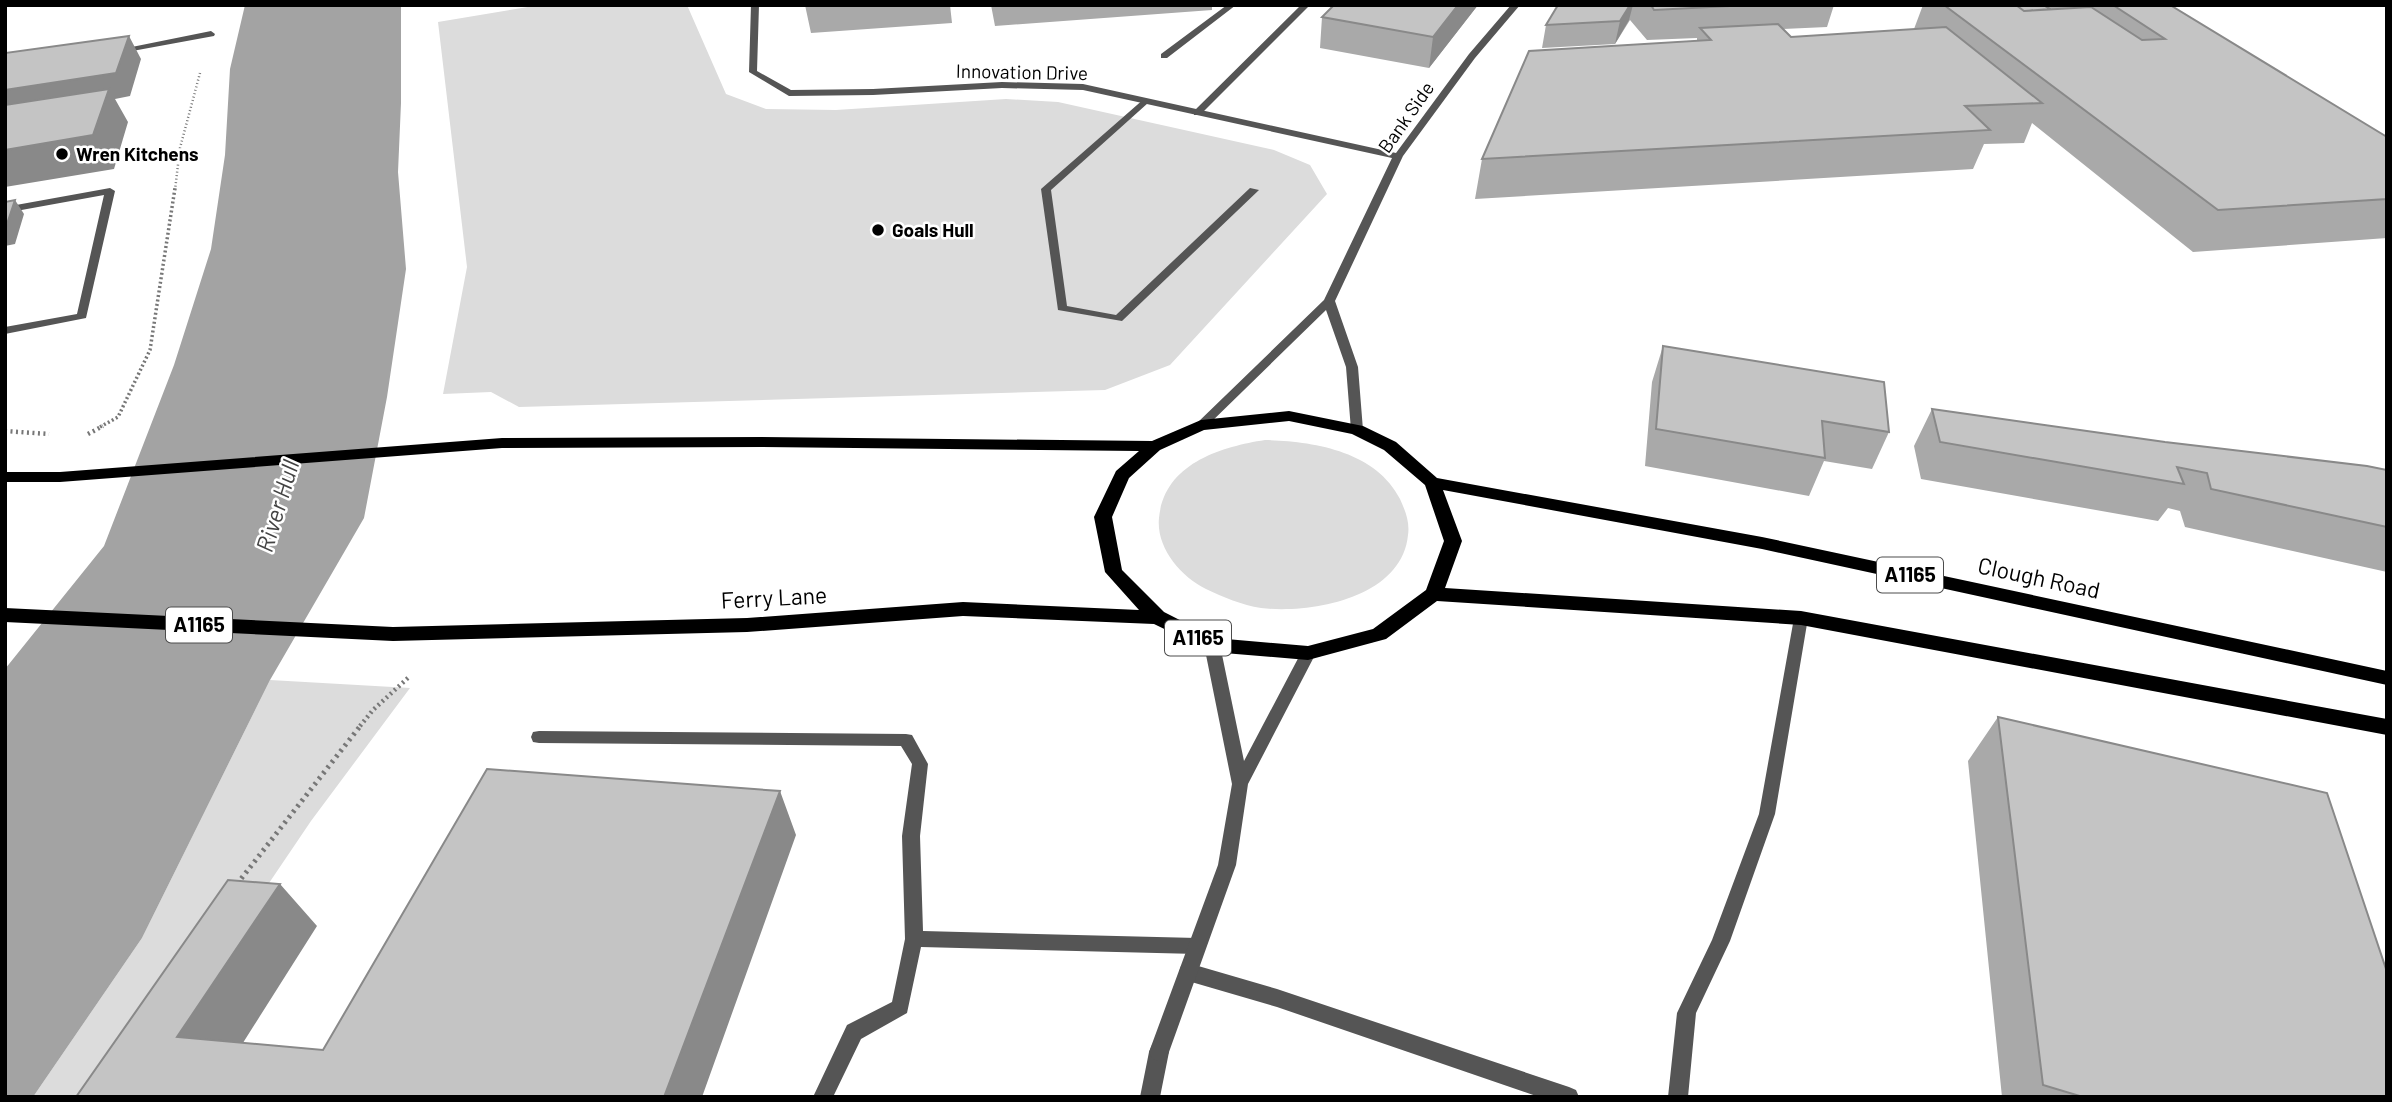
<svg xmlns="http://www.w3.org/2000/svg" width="2392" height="1102" font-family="Barlow,sans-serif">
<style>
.green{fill:#dcdcdc}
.water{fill:#a3a3a3}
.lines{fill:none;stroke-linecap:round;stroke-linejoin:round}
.path-far3{stroke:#777;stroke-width:2.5;stroke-dasharray:1 2.5;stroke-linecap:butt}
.path-far2{stroke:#777;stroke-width:3.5;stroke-dasharray:2 2.5;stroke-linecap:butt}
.path-far1{stroke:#777;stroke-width:4.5;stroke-dasharray:2 3.5;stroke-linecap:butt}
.path{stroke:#777;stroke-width:5;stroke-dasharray:2.5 4.5;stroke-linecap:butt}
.lane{fill:#555;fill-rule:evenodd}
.street{fill:#555;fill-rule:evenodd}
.primary{fill:#000;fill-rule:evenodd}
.wall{fill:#a9a9a9}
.shaded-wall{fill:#898989}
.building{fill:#c4c4c4;stroke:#898989;stroke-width:2}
.poi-dot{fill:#000;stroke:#fff;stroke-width:2.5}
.labels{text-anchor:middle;stroke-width:5;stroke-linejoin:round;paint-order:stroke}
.far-street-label{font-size:19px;fill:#000;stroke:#fff}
.far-poi-label{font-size:19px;font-weight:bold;fill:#000;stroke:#fff;text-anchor:start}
.shield{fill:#fff;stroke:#4c4c4c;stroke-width:2}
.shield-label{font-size:21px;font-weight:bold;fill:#000}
.street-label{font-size:23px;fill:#000;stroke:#fff}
.water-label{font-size:24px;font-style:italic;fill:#444;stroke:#fff}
</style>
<rect width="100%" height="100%" fill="#fff"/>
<path class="green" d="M540,5h147l39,89 40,15 70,1 170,-11 52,3 216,48 36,15 17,29 -157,171 -65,25 -586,17 -28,-15 -48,2 24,-127 -29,-245z
M1265,440c48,1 111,11 135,59 5,11 10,23 8,36 -6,63 -97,79 -147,73 -19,-3 -38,-11 -55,-19 -26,-13 -50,-42 -47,-71 5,-54 61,-71 106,-78z
M270,680l140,8 -99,133 -187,276h-91l109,-159z"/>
<path class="water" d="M245,5h156v98l-3,69 8,97 -19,128 -23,121 -94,162 -128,258 -109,159h-28v-428l99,-123 70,-181 37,-116 14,-94 5,-86z"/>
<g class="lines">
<path class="path-far3" d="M175,190l5,-42 20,-75"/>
<path class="path-far2" d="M100,427l18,-10 32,-67 25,-162"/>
<path class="path-far1" d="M5,431l44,3
M88,434l15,-8
M360,726l13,-16 37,-34"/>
<path class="path" d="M237,884l124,-159"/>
<path class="lane" d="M1227,5h9l-69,53h-6v-4z
M1301,5h9l-110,110h-6v-4z
M211,31l4,3 -1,2 -98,18 -4,-3z
M1145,98l5,3 -2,2 -97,87 16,116 49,9 134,-127 9,2 -137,131 -64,-11 -17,-121z
M110,188l5,3 -29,127 -81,16v-7l72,-13 27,-119 -99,18v-6z
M1801,613l5,1 2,4 -33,196 -45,127 -34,72 -8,84h-20l9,-84 35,-73 47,-126 35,-196 2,-4z
M539,731l367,3 6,1 16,29 -8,72 3,95 274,7 6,2 3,6 -3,6 -6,2 -276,-7 -14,66 -46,26 -28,58h-20l34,-72 45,-23 13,-63 -3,-103 10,-72 -11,-18 -362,-3 -6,-1 -2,-5 2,-5z
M1188,963l89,26 292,98 7,3 3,7h-40l-262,-90 -89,-26 -7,-3 -2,-6 2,-6z
M1159,1043l7,2 3,7 -9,45h-20l9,-45 3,-7z"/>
<path class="street" d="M751,5h8l-2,66 34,19 82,-1 129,-7 81,2 313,69 73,-99 42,-49h9l-45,53 -72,98 -68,145 23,66 5,63 -6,4 -6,-4 -5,-63 -20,-57 -121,118h-8l-2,-3 129,-125 68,-142 -309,-68 -81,-2 -129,7 -84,1 -40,-24z
M1212,639l5,2 3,4 24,116 59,-112h10l3,4 -68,131 -12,81 -67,187 -3,7 -7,2 -7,-2 -3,-7 69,-187 14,-81 -28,-139 3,-4z"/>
<path class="primary" d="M1289,411l74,15 33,16 41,36 325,59 625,134v14l-625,-136 -319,-59 19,51 -17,47 356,23 586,108v16l-586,-110 -364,-24 -51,38 -78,21 -96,-8 -58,-28 -191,-8 -216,16 -354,9 -388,-19v-14l388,19 354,-9 216,-16 176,8 -34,-38 -11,-55 22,-46 23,-20 -377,-4 -260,1 -442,34h-55v-10h55l442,-34 260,-1 390,4 49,-21zM1289,421l63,13 32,16 41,35 19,56 -18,49 -53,39 -65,17 -93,-8 -51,-26 -42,-42 -10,-53 17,-39 31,-28 44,-20z"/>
</g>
<path class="wall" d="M805,5h145l2,18 -141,10z
M991,5h221v5l-217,16z
M1334,5h144l-49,63 -109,-20 2,-31z
M1558,5h276l-7,22 -44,2 8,8 123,-8 9,-24h247l217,132v101l-194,14 -161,-129 -8,20 -40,1 -11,25 -498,30 7,-40 215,-118v-3l-50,2 -17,-20 -15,24 -73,4 4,-23z
M1663,346l226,86 -17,37 -48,-8 -15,35 -164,-30 7,-84z
M1932,409l233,33 222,28v102l-202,-45 -5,-16 -12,-3 -10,13 -237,-42 -7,-33z
M1998,717l389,380h-385l-34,-336z"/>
<path class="shaded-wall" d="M1458,5h20l-49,63 4,-31z
M1630,5h3l-4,15 -14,24 5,-23z
M129,36l12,23 -11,37 -15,3 13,23 -14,47 -109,18v-97z
M15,200l9,14 -9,30 -10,2v-16z
M780,791l16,44 -94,262h-38z
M280,884l37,42 -95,150 -45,-39z"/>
<path class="building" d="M1334,5h124l-25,32 -111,-20z
M1558,5h72l-10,16 -74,4z
M1651,5h98l-95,5z
M1944,5h72l8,6 67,-4 51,33 23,-1 -52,-34h57l217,132v62l-169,11z
M2016,5h27l7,4 -26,2z
M1778,24l13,13 155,-10 96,76 -77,3 25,24 -508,29 47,-108 182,-11 -11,-12z
M129,36l-13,37 -111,17v-37z
M109,89l-16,46 -88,15v-45z
M15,200l-10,30v-28z
M1663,346l221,36 5,50 -67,-11 3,37 -169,-29z
M1932,409l233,33 202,24 20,4v57l-176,-38 -4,-16 -30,-6 7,17 -244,-42z
M1998,717l329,76 60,179v125h-304l-40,-12z
M487,769l293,22 -116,306h-588l152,-217 52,4 -103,153 146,13z"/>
<g class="poi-dot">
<circle cx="62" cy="154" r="7"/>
<circle cx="878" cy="230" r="7"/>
</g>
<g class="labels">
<g class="far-street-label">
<text transform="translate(1022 72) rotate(1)" y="7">Innovation Drive</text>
<text transform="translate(1406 117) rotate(-55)" y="7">Bank Side</text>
</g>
<g class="far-poi-label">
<text x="76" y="161">Wren Kitchens</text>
<text x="892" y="237">Goals Hull</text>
</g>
<g class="shield">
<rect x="1877" y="557.5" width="66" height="35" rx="5"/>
<rect x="166" y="607.5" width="66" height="35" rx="5"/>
<rect x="1165" y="620.5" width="66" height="35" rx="5"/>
</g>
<g class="shield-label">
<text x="1910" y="582">A1165</text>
<text x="199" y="632">A1165</text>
<text x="1198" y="645">A1165</text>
</g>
<g class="street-label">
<text transform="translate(2039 578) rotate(12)" y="8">Clough Road</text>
<text transform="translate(774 598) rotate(-3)" y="8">Ferry Lane</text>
</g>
<g class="water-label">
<text transform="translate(278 506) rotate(-73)" y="8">River Hull</text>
</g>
</g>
<rect width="2392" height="1102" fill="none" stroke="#000000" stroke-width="14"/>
</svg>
